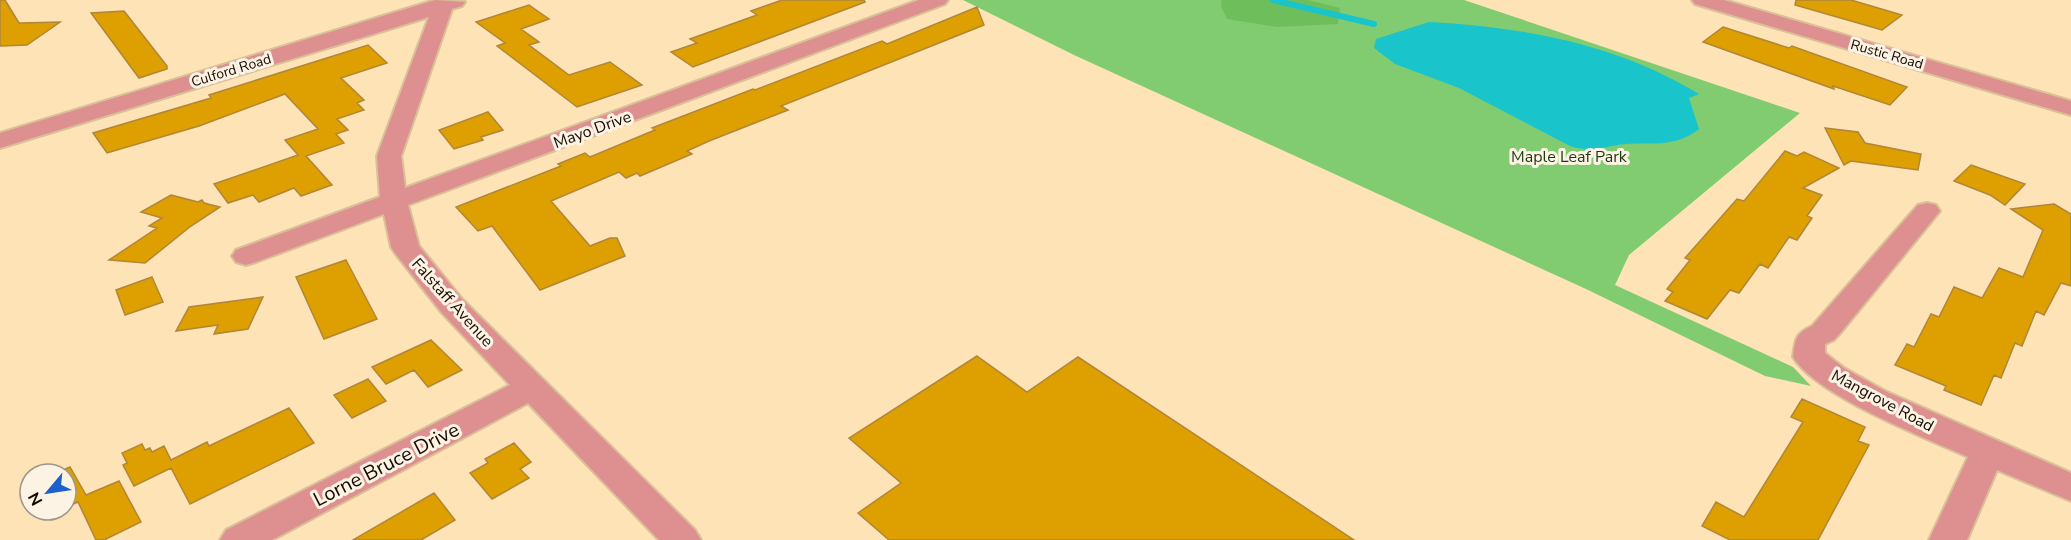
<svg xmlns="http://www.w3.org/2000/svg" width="2071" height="540" font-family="'Nunito Sans',sans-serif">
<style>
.green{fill:#81cc70}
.forest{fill:#6fbe5c}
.water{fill:#19c4cb}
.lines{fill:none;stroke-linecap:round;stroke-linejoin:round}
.stream{stroke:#19c4cb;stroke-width:6}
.building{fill:#de9f00;stroke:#b08638;stroke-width:1.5}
.minor-casing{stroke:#d9c099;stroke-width:4}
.minor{fill:#de8f8f;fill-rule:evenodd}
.labels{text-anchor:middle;stroke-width:6;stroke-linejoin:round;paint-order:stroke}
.far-street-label{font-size:14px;fill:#160a00;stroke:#fcf3e4}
.street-label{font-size:16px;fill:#160a00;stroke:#fcf3e4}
.park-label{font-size:16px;fill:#1b3a13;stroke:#fcf3e4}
.near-street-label{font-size:20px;fill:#160a00;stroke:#fcf3e4}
</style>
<rect width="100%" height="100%" fill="#fee3b6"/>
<path class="green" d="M963,0h501l336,113 -171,142 -14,30 178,82 18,19 -46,-10 -179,-87 -512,-234z"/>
<path class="forest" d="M1222,0h86l32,8 -2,16 -61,3 -50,-8 -6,-13z"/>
<path class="water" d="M1429,22c95,5 188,22 270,72l-10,4 10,31c-24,19 -46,13 -73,15 -24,2 -29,10 -56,2l-111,-58 -64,-24 -21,-16 2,-9z"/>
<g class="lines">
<path class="stream" d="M1273,0l101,24"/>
</g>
<path class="building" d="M0,0h5l14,23 41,-1 -33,23 -27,1z
M782,0h82l1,2 -172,65 -22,-15 26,-9 -7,-4 67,-24 -6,-4z
M1796,0h55l51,15 -20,15 -87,-25z
M529,5l20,14 -28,10 18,13 -10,3 40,30 41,-13 32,23 -65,22 -80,-61 8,-3 -29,-21z
M977,7l7,18 -203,81 7,4 -79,31 -22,10 5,3 -52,22 -3,-3 -11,5 -7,-6 -68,29 39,45 20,-8h7l8,18 -85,34 -48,-64 -14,5 -22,-24 105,-41 -3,-2 27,-11 5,4 65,-27 -3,-2 101,-39 2,1 127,-49 5,3z
M124,11l43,55v3l-28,9 -48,-65z
M1723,27l66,21 3,-2 115,41 -17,18 -57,-19 1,3 -131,-47z
M368,45l19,18 -46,15 23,22 -7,3 7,7 -27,9 11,11 -12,4 8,9 -38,13 26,29 -31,11 -7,-8 -35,14 -6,-7 -25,8 -14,-19 84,-29 -13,-15 33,-11 -33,-35 -86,32 -92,27 -14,-20 118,-35 -2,-3z
M488,112l15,18 -22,7 2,3 -29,9 -15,-19z
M1825,128l33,4 7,11 56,11 -3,16 -67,-9 -7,4z
M1785,151l12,5 7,-4 35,16 -36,20 19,7 -15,21 5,2 -15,22 -8,-3 -21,31 -8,-4 -21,29 -9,-3 -23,29 -42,-18 8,-9 -6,-3 23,-29 -5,-2 52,-59 7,2z
M1971,165l54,19 -20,21 -15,-10 -36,-14z
M171,195l27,7 4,-2 2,3 16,4 -29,19 -46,37 -36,-3 48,-32 -8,-2 13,-8 -21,-6z
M2054,204l17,10v72l-10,-3 -17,32 -8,-4 -14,35 -7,-3 -14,35 -7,-3 -13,30 -37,-15 2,-4 -51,-21 12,-21 7,3 17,-33 8,3 15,-30 28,11 17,-30 24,9 20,-47 -32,-21z
M346,260l31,59 -53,20 -28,-62z
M152,277l11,25 -38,13 -9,-25z
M263,297l-15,32 -34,5 4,-9 -42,6 13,-24z
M431,340l31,30 -34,17 -14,-17 -28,14 -14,-17z
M977,356l50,36 51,-35 276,183h-465l-31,-27 43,-30 -52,-45z
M368,379l18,22 -34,17 -18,-23z
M1802,399l63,28 -7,14 11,4 -51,95h-88l-28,-14 14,-24 28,15 59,-95 -12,-5z
M289,408l25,35 -124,61 -19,-36 -37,18 -11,-21 4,-2 -5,-10 20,-9 3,6 5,-2 2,4 12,-6 7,14 36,-18 2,4z
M514,443l17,19 -11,7 9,9 -37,21 -22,-26 18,-10 -3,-4z
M56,467l3,5 11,-5 16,28 33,-14 22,41 -37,18h-8l-18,-38 -12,5v-33h-26z
M434,493l21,27 -34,20h-68z"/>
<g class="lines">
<g class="minor-casing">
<path id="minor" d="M435,0l30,2 -3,4 -10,3 -51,147 4,32 514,-188h29l-3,4 -537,201 11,41 43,53 233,231 6,10h-42l-131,-137 -256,137h-52l6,-10 284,-145 -68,-72 -47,-60 -4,-6 -7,-33 -128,48 -10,3 -10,-3 -4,-6 4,-6 144,-53 -3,-41 52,-139 -429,131v-15z
M1692,0h32l347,101v14l-376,-111z
M1927,203l9,2 4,6 -98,120 -8,9 -9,4v9l19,15 41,23 186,82v28l-74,-31 -30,70h-38l39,-83c-44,-20 -151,-61 -175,-100 2,-18 3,-24 19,-31l106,-121z"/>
</g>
<use href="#minor" class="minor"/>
</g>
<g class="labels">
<g class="far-street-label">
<text transform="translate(1887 54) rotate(16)" y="5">Rustic Road</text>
<text transform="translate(231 70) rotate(-17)" y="5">Culford Road</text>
</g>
<g class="street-label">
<text transform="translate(592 129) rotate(-20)" y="6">Mayo Drive</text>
<text transform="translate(453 302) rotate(48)" y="6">Falstaff Avenue</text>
<text transform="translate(1883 400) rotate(28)" y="6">Mangrove Road</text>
</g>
<g class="park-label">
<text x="1569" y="162">Maple Leaf Park</text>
</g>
<g class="near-street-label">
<text transform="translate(386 464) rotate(-27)" y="7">Lorne Bruce Drive</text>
</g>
</g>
<g transform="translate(48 492) rotate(241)"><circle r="28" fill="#fcf3e4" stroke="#a09689" stroke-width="1.5"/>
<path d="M0-4.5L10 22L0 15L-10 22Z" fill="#1c60cc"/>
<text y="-9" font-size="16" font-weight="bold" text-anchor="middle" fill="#160a00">N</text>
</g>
</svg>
